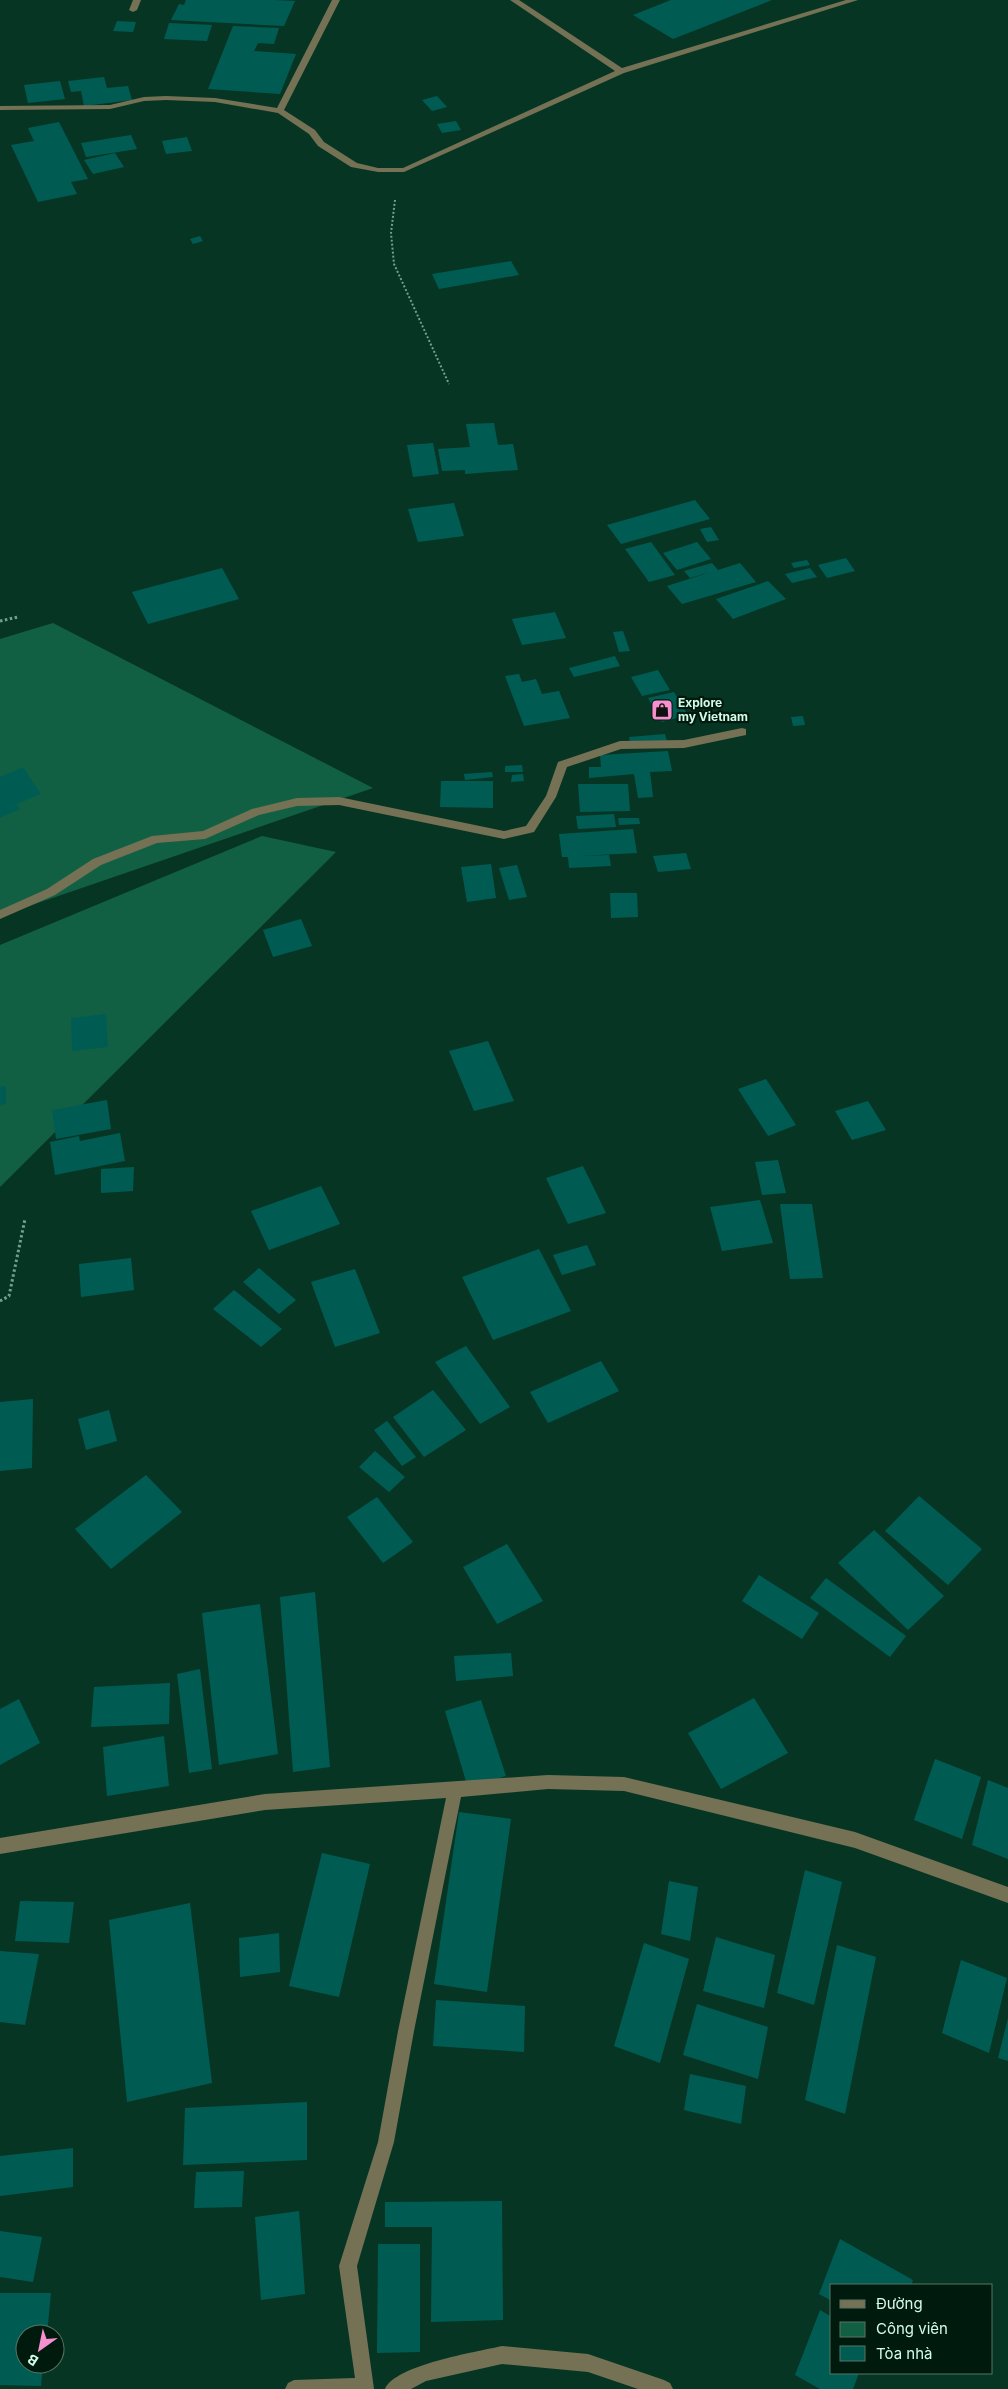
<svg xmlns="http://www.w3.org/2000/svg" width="1008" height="2389" font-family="Inter,sans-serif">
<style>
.green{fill:#126044}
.building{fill:#005c53}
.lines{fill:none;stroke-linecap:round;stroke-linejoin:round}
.path-far1{stroke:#749f8d;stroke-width:2;stroke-dasharray:2 2;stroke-linecap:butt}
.path{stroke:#749f8d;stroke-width:3;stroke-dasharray:2.5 2.5;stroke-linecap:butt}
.lane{fill:#747154;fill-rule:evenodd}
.street{fill:#747154;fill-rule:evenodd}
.labels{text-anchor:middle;stroke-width:4.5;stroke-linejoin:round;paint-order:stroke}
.poi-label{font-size:12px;font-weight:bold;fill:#d4fbe8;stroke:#001b0e;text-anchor:start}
</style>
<rect width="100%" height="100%" fill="#073524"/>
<path class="green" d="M53,623l320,165 -373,128v-277z
M262,836l74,16 -336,335v-242z"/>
<path class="building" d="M186,0h88l21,1 -11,25 -113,-6 8,-16 5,1z
M671,0h101l-99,39 -40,-24z
M117,21l19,1 -3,10 -20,-1z
M169,23l43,2 -5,16 -43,-2z
M233,26l46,2 -5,16 -16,-1 -4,8 42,3 -16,40 -72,-5z
M104,77l3,11 21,-2 4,14 -48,6 -3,-15 -10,1 -3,-11z
M60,81l5,18 -37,4 -4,-18z
M437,96l10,11 -15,4 -10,-11z
M456,121l5,9 -19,3 -5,-9z
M59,122l29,57 -17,3 6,12 -39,8 -27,-57 23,-4 -6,-13z
M131,135l6,14 -51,8 -5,-14z
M187,137l5,14 -26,3 -4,-13z
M115,153l9,14 -31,7 -9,-14z
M200,236l3,5 -10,3 -3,-5z
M511,261l8,14 -80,14 -7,-15z
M494,423l4,22 15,-1 5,26 -53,4v-4l-23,1 -4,-22 32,-2 -4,-23z
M433,443l6,31 -26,3 -6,-32z
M695,500l15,19 -89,25 -14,-19z
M454,503l10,33 -46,6 -10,-33z
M711,527l8,13 -12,2 -7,-13z
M651,542l24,33 -26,7 -24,-33z
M697,542l14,17 -34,11 -14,-17z
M846,558l9,13 -28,7 -9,-13z
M807,560l3,5 -16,3 -3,-5z
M712,563l6,7 22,-7 16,19 -74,22 -15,-18 44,-14 -21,6 -6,-7z
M222,568l17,31 -91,25 -16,-32z
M810,568l7,9 -25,6 -7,-9z
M768,581l18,18 -53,20 -17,-20z
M555,612l11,26 -44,7 -10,-26z
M623,631l7,20 -11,1 -6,-20z
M615,656l5,10 -46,11 -5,-9z
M658,670l12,20 -28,6 -11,-19z
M519,674l3,8 14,-3 6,15 17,-3 11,27 -46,8 -19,-50z
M674,692l14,23 -26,7 -14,-24z
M803,716l2,9 -12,1 -2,-9z
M665,734l3,11 -37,3 -2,-11z
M668,751l4,20 -22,1 3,25 -15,1 -4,-24 -45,4v-11h12l-1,-12z
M522,765l1,7h-18v-6z
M23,767l18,27 -24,10 3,5 -20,9v-41z
M492,772l1,5 -28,3 -1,-6z
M523,774l1,7 -13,1 1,-7z
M441,781h52v27l-53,-1z
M578,784h50l2,27 -50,1z
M614,814l2,13 -38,2 -2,-13z
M618,818h21l1,6 -21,1z
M633,829l4,24 -59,3 31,-1 2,11 -42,2 -1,-11h-6l-3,-23z
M686,853l5,16 -33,3 -5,-16z
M491,864l5,34 -29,4 -6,-35z
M517,865l10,32 -18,3 -10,-32z
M610,893h27l1,24 -27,1z
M301,919l11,27 -39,11 -10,-27z
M106,1014l2,33 -36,4 -1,-33z
M488,1041l26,60 -40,10 -25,-60z
M766,1079l30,46 -28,11 -30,-47z
M6,1086v18l-6,1v-18z
M107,1100l4,29 -55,10 -4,-29z
M868,1101l18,29 -34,10 -17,-29z
M120,1133l5,28 -70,14 -5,-33 29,-6 1,5z
M778,1160l8,33 -24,2 -7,-33z
M583,1166l23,47 -38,11 -22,-46z
M134,1167l-1,24 -32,2v-24z
M321,1186l19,38 -71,26 -18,-39z
M760,1200l13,43 -51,8 -12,-44z
M780,1204h32l11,74 -33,1z
M587,1245l9,20 -34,10 -9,-20z
M539,1249l32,62 -78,29 -31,-63z
M131,1258l3,32 -53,7 -2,-33z
M259,1268l37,32 -17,14 -36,-32z
M355,1269l25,64 -45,14 -24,-65z
M234,1290l48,39 -21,18 -48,-38z
M466,1346l44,61 -30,17 -45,-62z
M601,1361l18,30 -71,32 -18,-31z
M433,1390l33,40 -42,27 -31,-40z
M33,1399l-1,69 -32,3v-69z
M109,1410l8,31 -31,9 -8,-31z
M387,1421l29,36 -14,9 -28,-36z
M375,1451l30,26 -16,15 -30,-25z
M146,1475l36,37 -71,57 -36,-40z
M919,1496l63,53 -34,36 -63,-54z
M377,1497l36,45 -30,21 -36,-46z
M874,1530l70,66 -36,34 -70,-67z
M507,1544l36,57 -46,23 -34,-57z
M759,1575l60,38 -17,26 -60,-38z
M826,1578l80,58 -16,21 -80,-59z
M315,1592l15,175 -37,5 -13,-175z
M260,1604l18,150 -59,11 -17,-152z
M511,1653l2,23 -57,5 -2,-25z
M200,1669l12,100 -23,4 -12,-99z
M170,1683l-1,41 -78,3 3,-40z
M754,1698l34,55 -67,36 -33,-56z
M19,1699l21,44 -40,22v-56z
M481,1700l25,76 -38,12 -23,-77z
M164,1736l5,50 -62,10 -4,-49z
M935,1759l46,18 -19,62 -48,-19z
M988,1780l20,8v71l-36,-14z
M459,1812l52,7 -24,173 -53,-8z
M322,1853l48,11 -31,133 -50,-11z
M805,1870l37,12 -28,123 -37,-12z
M669,1881l29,6 -8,54 -29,-7z
M20,1901l54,1 -5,41 -54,-2z
M190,1903l22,180 -85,19 -18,-182z
M279,1933l1,39 -40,5 -1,-39z
M716,1937l59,18 -11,53 -61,-17z
M644,1943l45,16 -29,104 -46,-17z
M837,1945l39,12 -31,157 -40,-14z
M0,1951l39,3 -14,71 -25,-3z
M961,1960l46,18 -18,75 -47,-20z
M436,2000l89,6 -1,46 -91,-6z
M697,2004l71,23 -10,52 -75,-24z
M1008,2018v43l-10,-3z
M690,2074l56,12 -5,38 -57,-14z
M307,2102v58l-124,5 2,-57z
M73,2148v39l-73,9v-40z
M244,2171l-2,36 -48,1 2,-36z
M502,2201l1,119 -72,2 1,-95h-47v-25z
M299,2211l6,83 -44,6 -6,-83z
M0,2231l42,6 -9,45 -33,-5z
M840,2239l73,41 -2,5h-79v16l-13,-7z
M378,2244h42v108l-43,1z
M0,2293h51l-4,41h-22v30h18l-2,22 -41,-1z
M820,2310l12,7v56h27l-6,16h-33l-25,-14z"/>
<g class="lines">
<path class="path-far1" d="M395,200l-4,33 3,31 55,120"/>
<path class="path" d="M0,621l18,-4
M0,1301l9,-5 16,-77"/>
<path class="lane" d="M742,728l4,1v6l-62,13 -63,1 -54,18 -11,30 -22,35 -4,1 -26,6 -165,-34 -42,1 -38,9 -54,24 -48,4 -56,22 -46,30 -55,24v-9l47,-21 46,-30 59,-23 51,-5 49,-22 45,-11 42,-1 165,34 22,-5 20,-30 12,-34 62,-21 64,-1z
M548,1775l76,2 231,55 153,55v16l-153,-55 -231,-57 -76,-2 -87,8 -47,234 -20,111 -37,124 17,123h-89l3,-6 6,-3 61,-2 -16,-112 39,-124 20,-111 48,-233 -181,12 -265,44v-16l265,-44z
M502,2346l86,8 76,26 6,3 3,6h-35l-50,-17 -86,-8 -76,17 -15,8h-26c10,-24 91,-37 117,-43z"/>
<path class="street" d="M133,0h8l-4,10 -4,2 -4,-2z
M332,0h8l-56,110 31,20 9,12 33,21 21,5h25l212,-97 -105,-71h9l103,68 224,-68h12l-234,73 -220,99h-26l-27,-5 -33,-21 -9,-12 -31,-21 -63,-11 -49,-2 -22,1 -34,8 -110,1v-4l110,-1 34,-8 22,-1 49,2 62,10z"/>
</g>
<defs>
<g id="shop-square" transform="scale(1.125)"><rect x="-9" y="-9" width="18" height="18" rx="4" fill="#f790ce" stroke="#001b0e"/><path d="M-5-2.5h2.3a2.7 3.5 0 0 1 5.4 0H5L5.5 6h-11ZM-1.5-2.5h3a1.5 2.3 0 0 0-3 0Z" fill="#111"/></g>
</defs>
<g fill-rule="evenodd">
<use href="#shop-square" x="662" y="710"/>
</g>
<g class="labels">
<g class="poi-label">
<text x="678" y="707">Explore<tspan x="678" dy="14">my Vietnam</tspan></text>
</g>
</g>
<rect x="830" y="2284" width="162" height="90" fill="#001b0e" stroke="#557565"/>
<rect x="840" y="2300" width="25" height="8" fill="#747154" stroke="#557565"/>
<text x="876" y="2309" font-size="15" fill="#d4fbe8">Đường</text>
<rect x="840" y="2322" width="25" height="15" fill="#126044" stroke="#557565"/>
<text x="876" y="2334" font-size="15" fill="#d4fbe8">Công viên</text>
<rect x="840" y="2346" width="25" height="15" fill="#005c53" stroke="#557565"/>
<text x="876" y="2359" font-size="15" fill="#d4fbe8">Tòa nhà</text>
<g transform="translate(40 2349) rotate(213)"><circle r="24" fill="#001b0e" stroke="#557565"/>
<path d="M0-4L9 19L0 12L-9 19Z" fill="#f790ce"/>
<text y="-8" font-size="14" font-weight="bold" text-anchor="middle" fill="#d4fbe8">B</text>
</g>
</svg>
